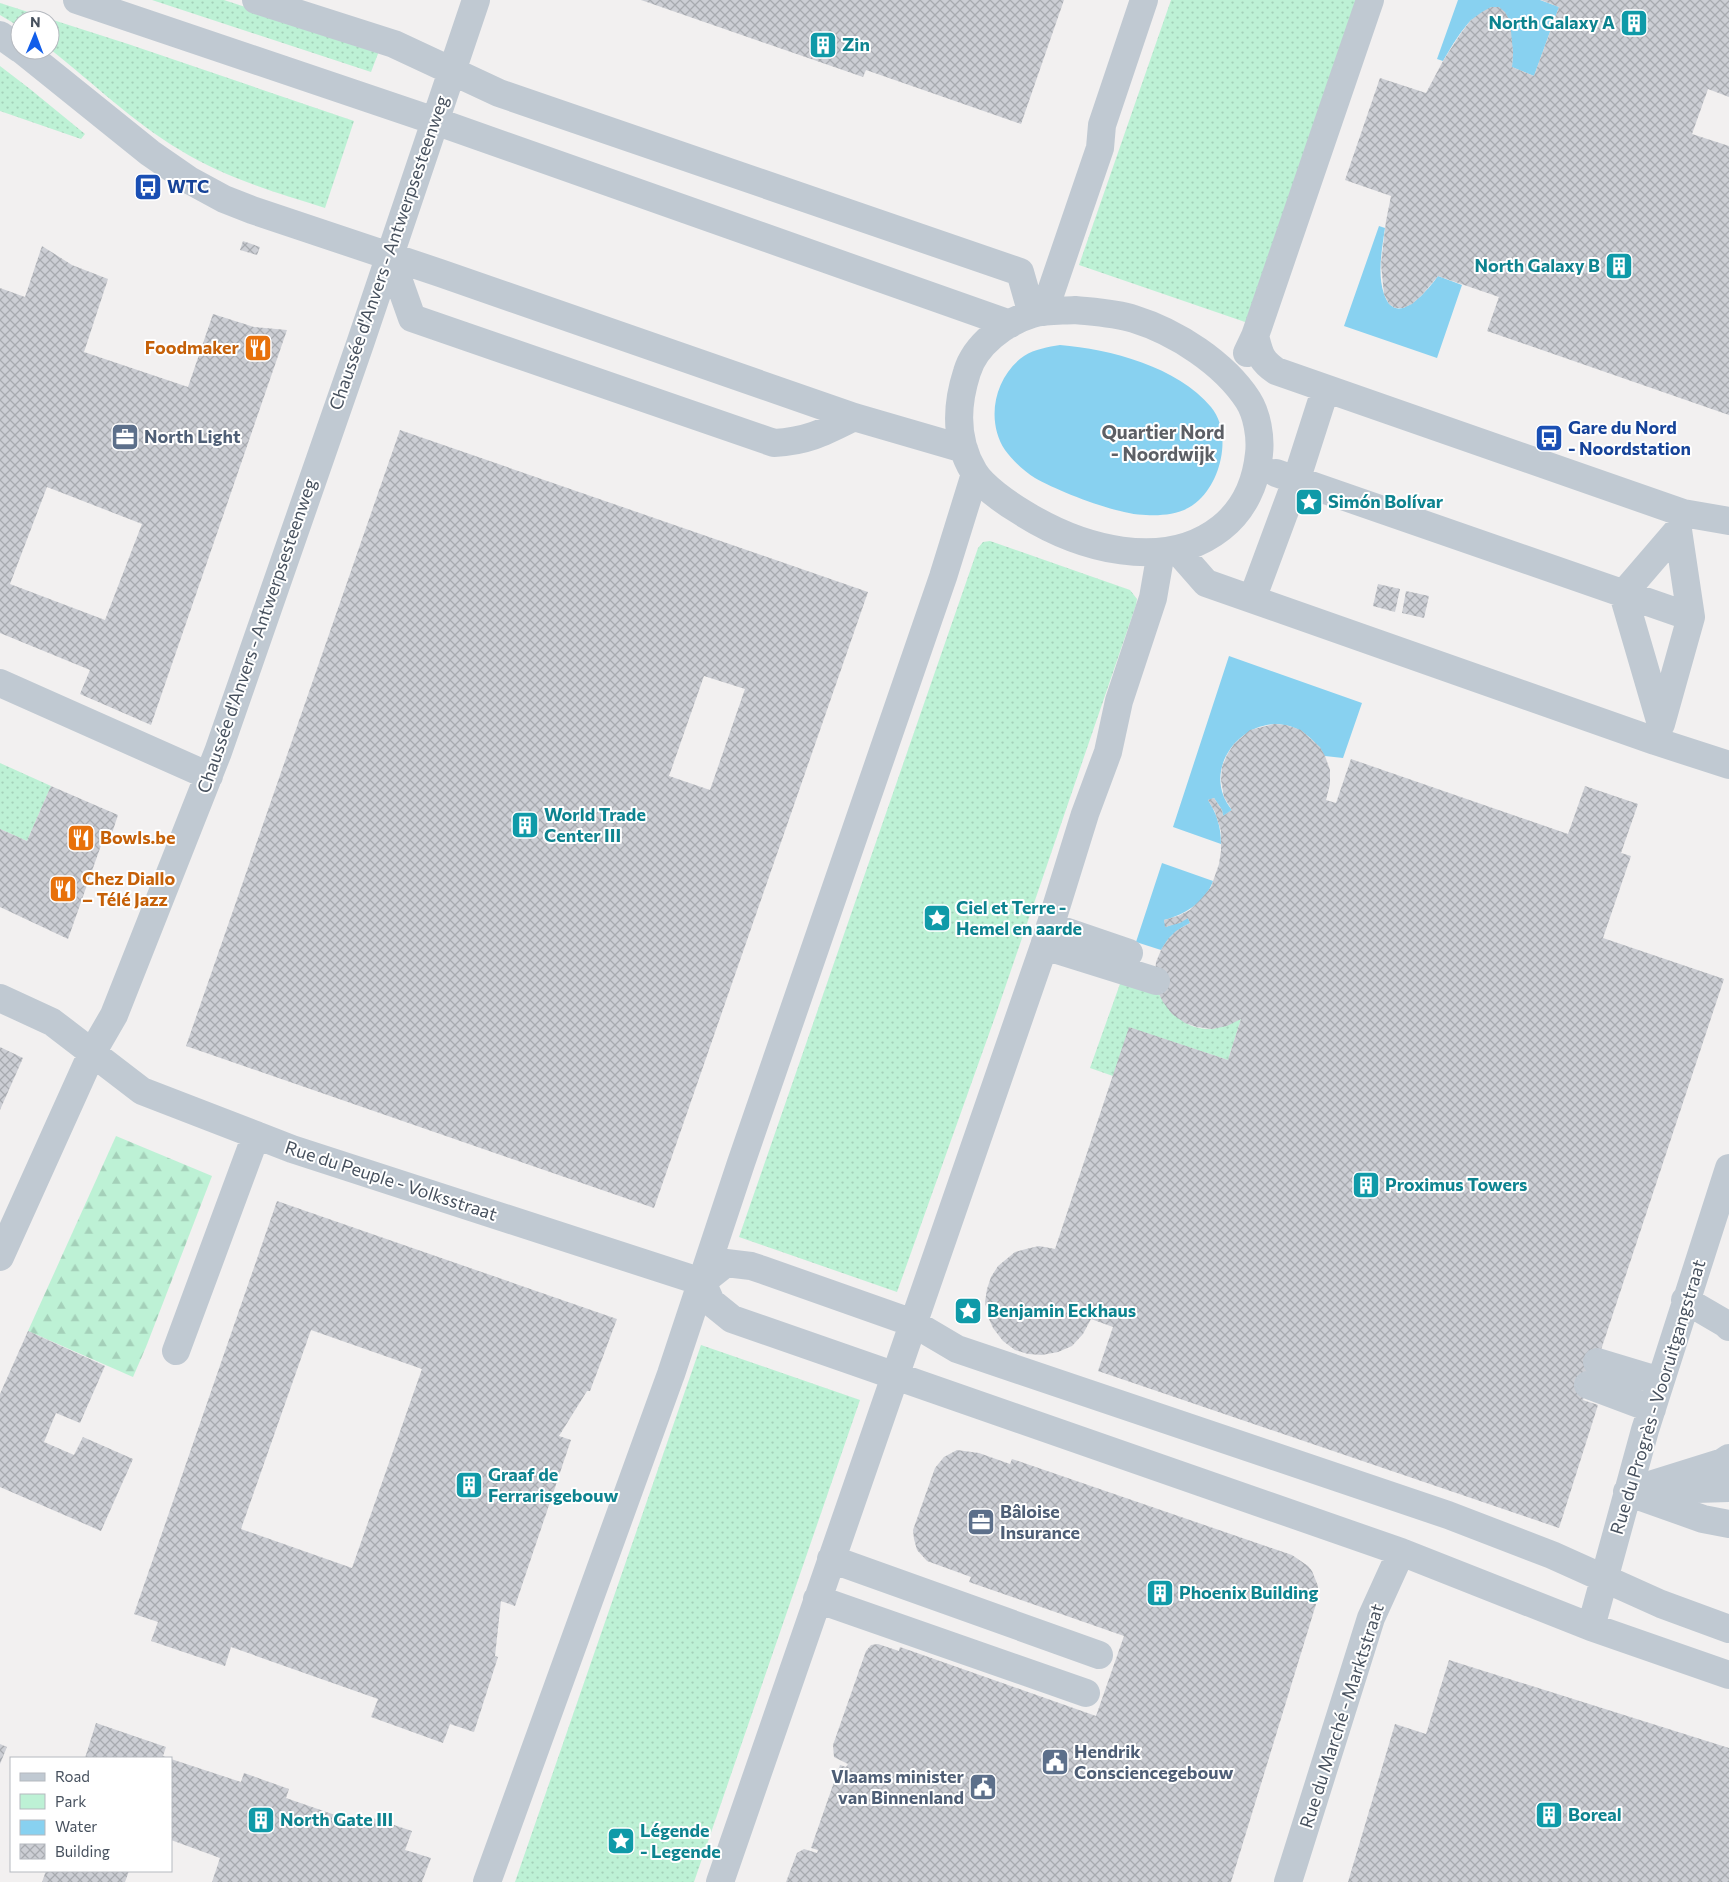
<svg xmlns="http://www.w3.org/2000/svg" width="1729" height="1882" font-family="Commissioner,sans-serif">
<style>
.green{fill:url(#green-dots)}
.forest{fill:url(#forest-firs)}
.water{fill:#88d1f0}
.building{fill:url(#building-cross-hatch);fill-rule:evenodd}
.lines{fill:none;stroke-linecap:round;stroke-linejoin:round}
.minor{stroke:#c0c9d2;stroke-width:28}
.labels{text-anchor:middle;stroke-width:4;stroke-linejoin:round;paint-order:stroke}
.culture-label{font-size:18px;font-weight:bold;fill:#0d838f;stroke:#fff;text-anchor:start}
.transit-label{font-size:18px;font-weight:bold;fill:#164399;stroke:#fff;text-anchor:start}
.street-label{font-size:18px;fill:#47515e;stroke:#fff}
.food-label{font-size:18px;font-weight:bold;fill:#c56008;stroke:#fff;text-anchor:start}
.service-label{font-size:18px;font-weight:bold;fill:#4e5e75;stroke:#fff;text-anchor:start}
.neighbourhood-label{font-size:19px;font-weight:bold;fill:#5c5f65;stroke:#fff}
</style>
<defs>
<pattern id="green-dots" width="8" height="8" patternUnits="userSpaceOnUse" patternTransform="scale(1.25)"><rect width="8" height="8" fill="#bdf1d5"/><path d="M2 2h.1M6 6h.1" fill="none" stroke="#a4d0b9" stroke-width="1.8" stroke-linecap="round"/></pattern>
<pattern id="forest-firs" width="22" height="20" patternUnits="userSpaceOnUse" patternTransform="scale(1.25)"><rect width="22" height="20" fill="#bdf1d5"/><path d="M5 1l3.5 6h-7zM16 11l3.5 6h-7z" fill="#a4d0b9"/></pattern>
<pattern id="building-cross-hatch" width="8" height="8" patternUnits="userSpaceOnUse" patternTransform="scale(1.25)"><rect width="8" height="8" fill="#ccced4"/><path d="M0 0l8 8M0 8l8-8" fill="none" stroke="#a7aaaf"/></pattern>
</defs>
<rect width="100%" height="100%" fill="#f2f0f0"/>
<path class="green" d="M152,0h72l155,51 -8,21z
M1171,0h188l-111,323 -169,-58z
M0,3l128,41 226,77 -29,87c-50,-16 -100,-30 -145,-58 -47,-28 -87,-67 -130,-101v-29h-30v7l-20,-12z
M0,66l30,23 55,45 -4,5 -81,-28z
M990,541l140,49 7,9 -1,6 -141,412 -98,275 -158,-55 239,-689 5,-6z
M0,763l51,23 -24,55 -27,-12z
M1121,981l37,11c10,20 28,38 53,37 9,-1 21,-7 30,-10l-13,41 -98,-32 -17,48 -23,-8z
M701,1345l159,55 -166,482h-179z"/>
<path class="forest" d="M116,1136l96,40 -66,171 -13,30 -105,-46z"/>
<path class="water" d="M1458,0h82l19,7 -25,69 -22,-9c2,-27 0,-67 -41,-47 -11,12 -20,27 -28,41l-6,-2z
M1379,226l6,2c-3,21 -8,46 -1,66 12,35 43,-3 54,-18l24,9 -25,73 -93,-32z
M1060,345c50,4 118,22 151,62 21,25 11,72 -12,93 -14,14 -35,16 -53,15 -28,0 -86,-23 -111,-37 -10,-6 -23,-18 -30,-28 -20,-30 -10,-74 19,-94 11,-7 24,-9 36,-11z
M1229,656l133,47 -19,55 -18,-2c-46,-76 -137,1 -93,54l-9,6 -1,-6 -8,-12 -6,2c9,14 13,27 13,44l-48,-17z
M1162,863l51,18c-7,21 -29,34 -49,39l2,7 22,-9 2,5c-13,6 -22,15 -29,27l-25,-8z"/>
<path class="building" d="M641,0h423l-43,124 -155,-54 -3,7z
M1541,0h188v97l-21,-8 -16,45 37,12v269l-242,-84 12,-34 -61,-21 -16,19 -10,9 -9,4h-8l-6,-4 -5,-10 -3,-30 5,-43 5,-25 -46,-16 35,-102 46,15 17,-32 18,-28 10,-13 11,-8 9,-5h8l6,5 5,9 3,31 -1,15 22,9 25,-69z
M243,241l17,6 -3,8 -17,-5z
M42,246l30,19 36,14 -24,73 104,35 25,-73 41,13 33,3 -136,395 -71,-31 10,-24 -90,-37v-345l25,9zM47,487l95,37 -37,96 -95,-36z
M400,430l468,162 -214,616 -468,-162zM704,676l41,13 -35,101 -41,-14z
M1378,584l22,5 -5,23 -22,-6z
M1406,591l23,5 -5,22 -22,-5z
M1274,724l12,1 15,5 19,17 5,9 5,14v14l-4,16 10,3 15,-44 217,75 17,-48 53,18 -17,49 10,3 -28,82 121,41 -127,383 -14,38 15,5 -39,123 -461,-157 15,-44 -22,-8 -8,15 -11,12 -14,6 -16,3 -14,-1 -13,-4 -12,-9 -10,-13 -4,-9 -4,-17 2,-13 4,-12 7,-11 17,-14 11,-3 13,-3 16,3 74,-222 99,33 13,-41 -14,7 -15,3 -15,-2 -12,-4 -13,-9 -9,-12 -5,-10 -3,-16 1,-14 5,-12 7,-11 8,-8 14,-8 -2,-5 -8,5 -15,4 -1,-7 14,-4 12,-6 11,-11 10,-12 8,-23 2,-13v-20l-6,-19 -7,-12 6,-2 8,12 1,6 9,-6 -8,-13 -3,-17 1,-13 5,-12 7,-11 16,-14z
M51,786l67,29 -7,21 -6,-2 -37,105 -68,-32v-78l27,12z
M0,1047l23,11 -23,52z
M277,1201l340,118 -27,72h-3l-28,45 12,4 -56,166 -14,-5 -6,55 3,1 -24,75 -24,-8 -7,19 -72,-26 7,-18 -147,-52 -6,19 -74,-25 7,-19 -24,-8zM311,1330l111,39 -70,199 -111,-39z
M28,1331l77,35 -25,57 -24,-10 -12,29 30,13 9,-18 50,22 -32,72 -101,-44v-93z
M957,1450l22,3 31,11 2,-5 280,96 16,11 4,5 6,15 -1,15 -86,281h-445l11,-29 7,-4 13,4 1,-3 -7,-2 29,-83 6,2 2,-3 -14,-7 -1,-12 33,-94 5,-6 7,-1 21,7 1,-4 196,69 28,-80 -155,-54 2,-5 -44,-16 -10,-11 -3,-11 -1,-9 22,-62 9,-11z
M1449,1660l280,88v134h-381l47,-158 31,10z
M96,1723l70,24 -3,9 5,2h-83z
M0,1744l7,3 -7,17z
M171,1759l70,23 3,-9 45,16 -3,9 78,27 3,-9 45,15 -7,19 26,8 -9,24h-210l8,-24 -49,-18z
M46,1871h83l-4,11h-83z"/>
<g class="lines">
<path class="minor" d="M77,0l358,121 575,203
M256,0l138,44 105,49 521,179 12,42
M0,35l20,14
M22,50l128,103 39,27 35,19 28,11 188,63 414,144 110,32
M390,256l22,62 362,125c34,-2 50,-11 80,-26
M1075,310c19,2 40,3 59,9 42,13 90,44 114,81 9,14 13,37 11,54 -3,29 -15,56 -38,74 -57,45 -142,20 -198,-15 -15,-9 -40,-26 -49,-41 -19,-31 -18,-66 -7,-100 8,-27 38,-50 65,-58 13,-4 29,-3 43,-4z
M1044,312l56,-164 2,-23 42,-125
M1255,336c5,18 5,24 21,35l407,142 46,8
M1247,353l8,-17 115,-336
M1276,473l415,144
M1177,550l29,33 449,158 74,24
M1257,586l39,-105 25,-78
M0,683l209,93
M1661,724l-38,-130 55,-64
M1661,724l30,-107 -13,-87
M1050,926l79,27
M1044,946l112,35
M0,998l52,24 90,69 150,58 410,133
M0,1257l92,-204 22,-38 104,-263 142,-408 116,-344
M702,1282l9,20 21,17 669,233 190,75 138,48
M702,1282l24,-19 25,3 12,4 150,53 44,26 491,166 104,40 109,49 68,25
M1685,1300l41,24 3,3
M176,1351l80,-216
M1597,1362l63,19
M1588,1385l64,24
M1664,1490l65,-2
M1627,1492l96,-30 6,-4
M1627,1492l76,27 26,5
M831,1559l268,96
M817,1599l269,94
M1591,1627l54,-197 84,-262
M487,1882l184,-508 70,-211 202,-586 32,-103
M720,1882l324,-936 41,-132 23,-62 11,-51 34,-103 8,-46
M1288,1882l83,-264 30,-66"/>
</g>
<defs>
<g id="building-square" transform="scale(1.4375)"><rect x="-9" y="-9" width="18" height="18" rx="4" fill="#0f9aa8" stroke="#fff"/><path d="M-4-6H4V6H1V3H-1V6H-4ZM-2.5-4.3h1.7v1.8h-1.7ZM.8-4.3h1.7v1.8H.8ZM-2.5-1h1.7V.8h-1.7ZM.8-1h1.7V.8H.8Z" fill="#fff"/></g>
<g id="bus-square" transform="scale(1.4375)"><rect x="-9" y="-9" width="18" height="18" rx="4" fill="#1a4fb4" stroke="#fff"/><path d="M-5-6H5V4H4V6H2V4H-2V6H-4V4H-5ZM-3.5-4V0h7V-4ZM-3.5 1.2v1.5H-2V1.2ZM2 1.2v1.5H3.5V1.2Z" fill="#fff"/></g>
<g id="restaurant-square" transform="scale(1.4375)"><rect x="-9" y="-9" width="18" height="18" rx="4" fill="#e8710a" stroke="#fff"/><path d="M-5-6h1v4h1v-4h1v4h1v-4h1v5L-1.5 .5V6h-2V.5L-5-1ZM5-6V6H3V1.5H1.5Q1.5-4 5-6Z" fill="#fff"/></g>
<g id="office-square" transform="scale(1.4375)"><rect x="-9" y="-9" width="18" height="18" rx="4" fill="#5c6f8a" stroke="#fff"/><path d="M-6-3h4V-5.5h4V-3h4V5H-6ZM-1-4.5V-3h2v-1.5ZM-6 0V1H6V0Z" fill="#fff"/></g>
<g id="sight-square" transform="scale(1.4375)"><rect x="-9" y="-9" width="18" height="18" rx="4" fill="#0f9aa8" stroke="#fff"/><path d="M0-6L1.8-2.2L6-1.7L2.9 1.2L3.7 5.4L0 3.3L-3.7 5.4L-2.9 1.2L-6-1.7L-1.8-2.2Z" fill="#fff"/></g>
<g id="civic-square" transform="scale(1.4375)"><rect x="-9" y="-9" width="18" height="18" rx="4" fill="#5c6f8a" stroke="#fff"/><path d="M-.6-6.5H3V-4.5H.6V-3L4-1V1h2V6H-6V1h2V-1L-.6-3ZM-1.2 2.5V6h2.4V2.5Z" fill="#fff"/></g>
</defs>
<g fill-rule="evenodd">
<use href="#building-square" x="1634" y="23"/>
<use href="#building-square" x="823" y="45"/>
<use href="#bus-square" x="148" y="187"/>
<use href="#building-square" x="1619" y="266"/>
<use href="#restaurant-square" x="258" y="348"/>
<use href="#office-square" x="125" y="437"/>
<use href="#bus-square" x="1549" y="438"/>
<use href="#sight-square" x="1309" y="502"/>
<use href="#building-square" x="525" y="825"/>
<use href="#restaurant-square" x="81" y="838"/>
<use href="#restaurant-square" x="63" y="889"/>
<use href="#sight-square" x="937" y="918"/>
<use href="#building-square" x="1366" y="1185"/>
<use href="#sight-square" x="968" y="1311"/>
<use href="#building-square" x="469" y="1485"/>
<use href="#office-square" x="981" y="1522"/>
<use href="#building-square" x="1160" y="1593"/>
<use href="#civic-square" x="1055" y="1762"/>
<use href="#civic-square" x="983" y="1787"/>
<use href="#building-square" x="1549" y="1815"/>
<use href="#building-square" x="261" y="1820"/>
<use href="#sight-square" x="621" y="1841"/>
</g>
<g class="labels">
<g class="culture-label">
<text x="1615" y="29" text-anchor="end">North Galaxy A</text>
<text x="842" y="51">Zin</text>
<text x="1600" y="272" text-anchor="end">North Galaxy B</text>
<text x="1328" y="508">Simón Bolívar</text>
<text x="544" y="821">World Trade<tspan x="544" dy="21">Center III</tspan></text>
<text x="956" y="914">Ciel et Terre -<tspan x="956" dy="21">Hemel en aarde</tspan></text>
<text x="1385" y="1191">Proximus Towers</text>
<text x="987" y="1317">Benjamin Eckhaus</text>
<text x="488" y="1481">Graaf de<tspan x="488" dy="21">Ferrarisgebouw</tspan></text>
<text x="1179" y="1599">Phoenix Building</text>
<text x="1568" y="1821">Boreal</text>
<text x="280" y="1826">North Gate III</text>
<text x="640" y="1837">Légende<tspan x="640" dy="21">- Legende</tspan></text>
</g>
<g class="transit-label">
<text x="167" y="193">WTC</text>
<text x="1568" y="434">Gare du Nord<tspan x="1568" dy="21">- Noordstation</tspan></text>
</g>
<g class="street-label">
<text transform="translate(389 253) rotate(-71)" y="6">Chaussée d'Anvers - Antwerpsesteenweg</text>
<text transform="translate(257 636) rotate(-71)" y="6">Chaussée d'Anvers - Antwerpsesteenweg</text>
<text transform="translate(391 1181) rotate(18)" y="6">Rue du Peuple - Volksstraat</text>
<text transform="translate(1658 1397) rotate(-73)" y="6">Rue du Progrès - Vooruitgangstraat</text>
<text transform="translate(1342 1716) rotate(-72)" y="6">Rue du Marché - Marktstraat</text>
</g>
<g class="food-label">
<text x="239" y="354" text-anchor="end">Foodmaker</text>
<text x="100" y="844">Bowls.be</text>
<text x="82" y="885">Chez Diallo<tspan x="82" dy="21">– Télé Jazz</tspan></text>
</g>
<g class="service-label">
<text x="144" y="443">North Light</text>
<text x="1000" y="1518">Bâloise<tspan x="1000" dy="21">Insurance</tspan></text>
<text x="1074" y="1758">Hendrik<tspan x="1074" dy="21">Consciencegebouw</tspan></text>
<text x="964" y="1783" text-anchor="end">Vlaams minister<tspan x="964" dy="21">van Binnenland</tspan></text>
</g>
<g class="neighbourhood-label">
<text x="1163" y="439">Quartier Nord<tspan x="1163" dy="22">- Noordwijk</tspan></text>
</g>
</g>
<rect x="10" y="1757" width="162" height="115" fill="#ffffff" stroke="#b5b9bf"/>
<rect x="20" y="1773" width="25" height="8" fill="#c0c9d2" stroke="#b5b9bf"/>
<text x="55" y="1782" font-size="15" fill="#47515e">Road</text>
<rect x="20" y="1794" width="25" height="15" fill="#bdf1d5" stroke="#b5b9bf"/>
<text x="55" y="1807" font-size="15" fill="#47515e">Park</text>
<rect x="20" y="1820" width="25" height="15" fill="#88d1f0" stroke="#b5b9bf"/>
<text x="55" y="1832" font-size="15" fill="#47515e">Water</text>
<rect x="20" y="1844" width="25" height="15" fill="url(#building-cross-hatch)" stroke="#b5b9bf"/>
<text x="55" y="1857" font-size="15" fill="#47515e">Building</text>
<g transform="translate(35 35) rotate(1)"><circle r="24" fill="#ffffff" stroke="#b5b9bf"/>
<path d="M0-4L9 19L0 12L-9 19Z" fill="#125eea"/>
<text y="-8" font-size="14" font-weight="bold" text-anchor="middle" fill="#47515e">N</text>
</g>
</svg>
